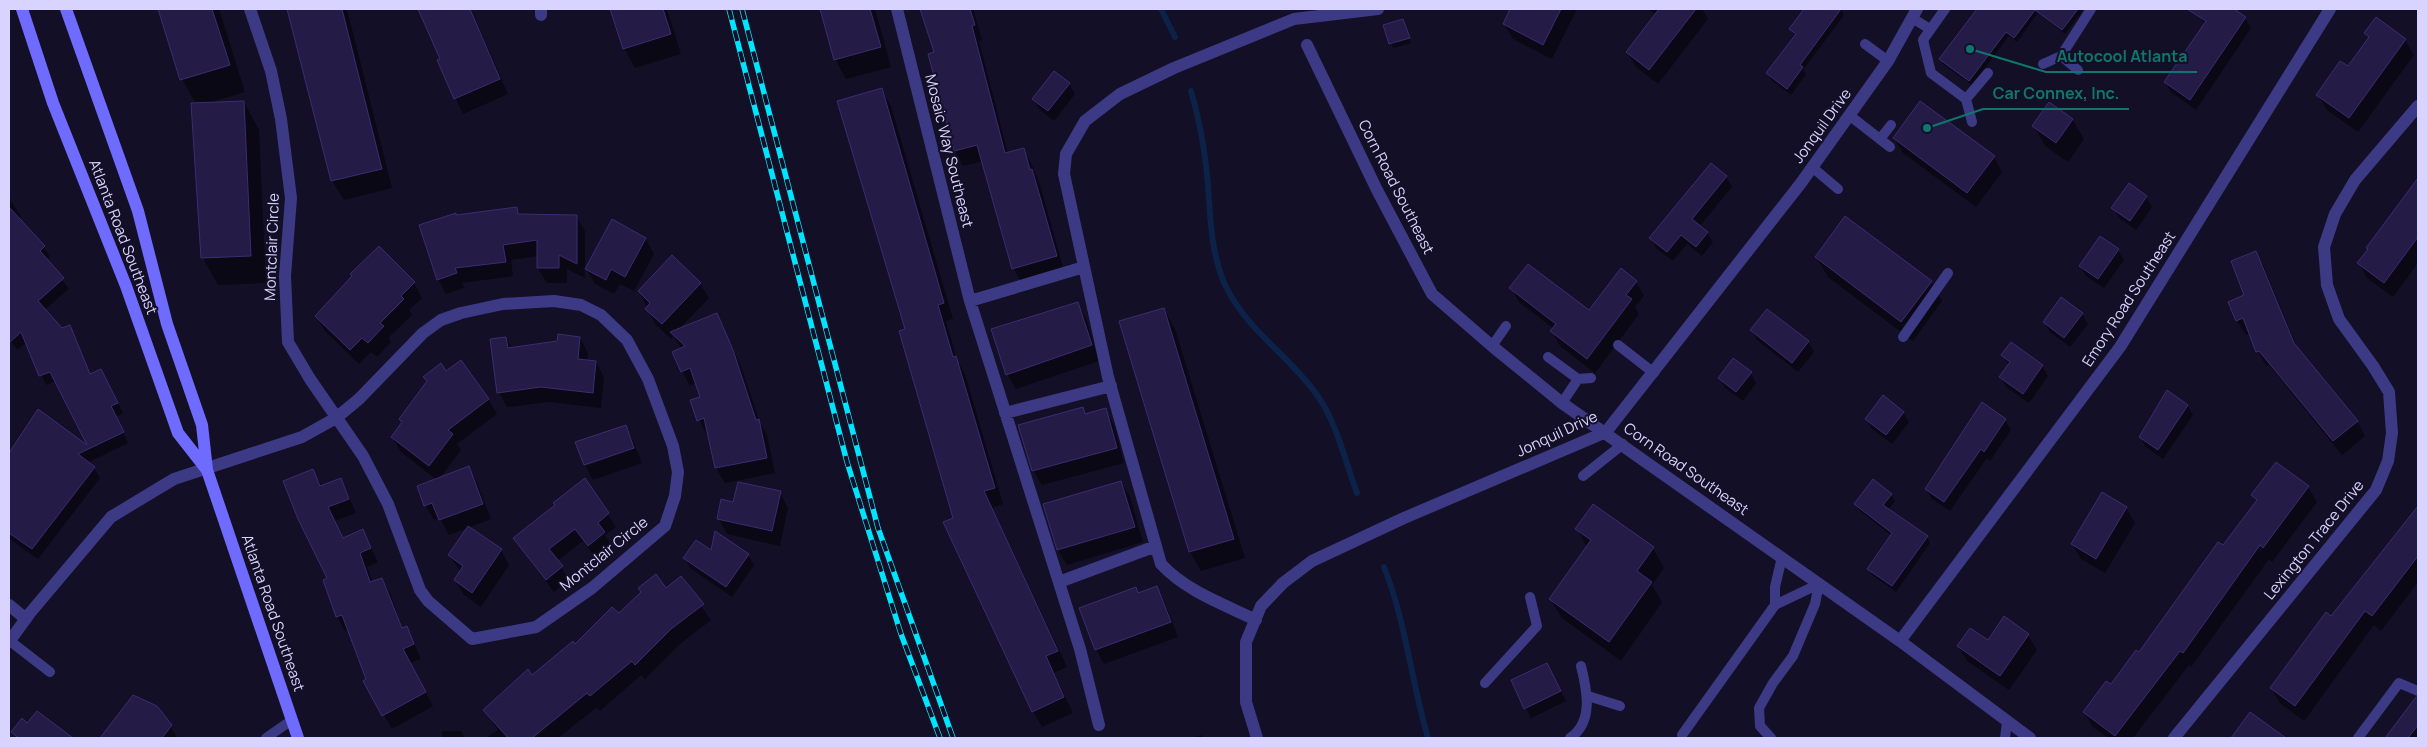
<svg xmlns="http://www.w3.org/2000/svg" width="2427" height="747" font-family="Manrope,sans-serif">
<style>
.shadow{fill:#0007}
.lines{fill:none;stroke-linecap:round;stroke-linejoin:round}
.stream{stroke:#0c2248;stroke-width:6}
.building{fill:#241b47;stroke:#3b2d73}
.lane{stroke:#3d3a85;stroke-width:10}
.street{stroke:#3d3a85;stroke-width:12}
.secondary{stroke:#6f6bff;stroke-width:12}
.rail-casing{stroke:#00e5ff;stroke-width:5.5}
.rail{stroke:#130f26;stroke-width:4;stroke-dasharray:11;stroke-linecap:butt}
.labels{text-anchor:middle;stroke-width:4;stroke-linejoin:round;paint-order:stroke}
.street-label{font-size:15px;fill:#d9d4ff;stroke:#130f26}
.leader{fill:none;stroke:#0f766e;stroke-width:2}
.callout-dot{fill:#0f766e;stroke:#130f26;stroke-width:2}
.callout-label{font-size:16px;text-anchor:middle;font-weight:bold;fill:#0f766e;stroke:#130f26;stroke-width:4;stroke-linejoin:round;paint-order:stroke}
</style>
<rect width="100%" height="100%" fill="#130f26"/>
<path class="shadow" d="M159,9h60l26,83 -36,11 35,-1 15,28 7,153 -48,2 -15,-27 -7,-154 -14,-25z
M289,9h58l45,179 -48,12 -12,-19z
M420,9h51l37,85 -45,20 -25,-53 4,-1z
M612,9h55l14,45 -46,14 -11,-20z
M821,9h54l16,58 -45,12 -11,-20z
M922,9h51l9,31 -3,1 29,113 15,-4 9,15 8,20 24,86 -42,12 -9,-15 -30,-107 -20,5 -8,-15 -25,-96 5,-2z
M1512,9h65l-25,50 -39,-20 -9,-15z
M1648,9h54l6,10 -50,65 -22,-17 -9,-15 29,-37z
M1805,9h36l3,6 -41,55 3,4 -15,21 -20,-15 -3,-7 28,-36 -6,-8z
M1978,9h106l-19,25 -27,-21 -21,29 -8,-6 -37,49 -29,-21 -2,-5z
M2207,9h25l13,9 6,10 -55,82 -25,-18 -6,-10 40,-57 -4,-8z
M2376,19l29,21 9,15 -56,77 -31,-22 -9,-15 30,-27 21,-29 -3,-6z
M1403,20l8,23 -18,5 -9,-22z
M1069,84l6,10 -21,27 -15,-12 -5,-10z
M881,89l10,17 62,213 -7,2 11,39 8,14 38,130 -11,4 75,159 -13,6 19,40 -31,14 -9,-16 -78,-193 -49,-188z
M2072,119l12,20 -16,23 -23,-16 -11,-20z
M1894,138l100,19 8,15 -26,35 -73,-54z
M1726,177l6,10 -33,40 8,6 6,9 -11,14 -15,-12 -14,17 -17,-13 -5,-10z
M2418,181v82l-25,34 -26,-19 -8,-15 10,-13 -2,-2z
M2146,197l6,10 -16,23 -17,-12 -6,-10z
M9,198l12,18 -3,3 26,28 6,10 -3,3 22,29 -25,21 18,20 8,-3 21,48 15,5 17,33 -7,4 12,26 -41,20 7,5 6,10 -62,81 -28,-20 -1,2v-88l30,-42 51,38 -34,-68 -10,4 -19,-43 -9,8 -9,-10z
M516,208l4,7 56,1 9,15v47l-18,-9v14h-20l-9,-15v-12l-27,4 2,16 -51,7 2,5 -18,6 -8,-15 18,-63z
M645,238l9,16 -20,37 -14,-7 -6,10 -19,-10 -9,-15z
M2118,250l6,10 -20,28 -18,-12 -6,-10z
M2255,252l9,15 34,83 59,71 8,15 -23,19 -73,-90 -3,1 -17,-32 -3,1 -9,-14 -7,-19 16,-6z
M1816,257l115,25 11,19 -29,40 -85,-64z
M353,277l61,6 8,15 -13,12 3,5 -23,22 2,5 -14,15 -6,-5 -12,12 -34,-33 -9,-15z
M1636,282l8,14 -9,11 4,7 -44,59 -35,-27 -8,-15 2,-2 -35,-27 -8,-14 78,24z
M700,283l9,15 -31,32 38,-15 25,51 19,57 7,12 8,38 -50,10 -9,-15 -7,-33h-2l-8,-15 3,-23 -5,-14 -7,3 -8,-15v-22l-9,-13 -2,3 -16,-15 -16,-33z
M1077,303l9,15 13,43 -83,28 -9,-15z
M1164,309l11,20 70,229 -44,13 -11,-19z
M1768,310l40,32 6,10 -16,20 -41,-32 -5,-9z
M2082,314l6,10 -18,23 -20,-15 -6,-10z
M506,338l6,10 68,-10 8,15 -1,8 9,1 8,15 -3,31 -51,-6 -43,5 -8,-15z
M2003,355l39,11 6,10 -19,27 -23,-16 -5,-10 8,-11z
M446,373l42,26 9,15 -40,30 4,6 -22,29 30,-11 8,15 14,36 -42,16 -9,-17 -6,2 -9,-15 12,-25 -36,-28 -9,-15 10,-14 -2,-4z
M1751,373l5,10 -13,18 -18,-13 -5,-10z
M2187,405l6,10 -30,44 -17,-12 -6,-10z
M1083,409l3,6 19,-5 9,15 10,38 -82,22 -9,-15z
M1903,412l6,10 -17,22 -20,-15 -6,-10z
M2005,420l6,10 -21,31 -3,-3 -37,53 -18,-12 -6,-10z
M625,426l11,20 -50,17v3l50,-18 6,15 -49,17 -8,-15 -8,-23z
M2277,463l31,24 9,15 -45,60 -3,-3 -78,108 -2,-2 -56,73h-25l-15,-11 -9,-15 56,-58 84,-107 33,-45 -4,-7z
M313,471l9,15 19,-7 15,34 -21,8 8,18 19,-9 16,32 -11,5 6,15 9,-3 8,14 13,36 4,-1 14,31 -11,4 23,43 -41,23 -27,-48 3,-1 -20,-50 -3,1 -8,-14 -13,-37 5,-1z
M585,479l31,48 -11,8 6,11 -15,12 -13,-17 -26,20 12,19 -15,12 -40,-53 42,-33z
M1121,482l9,15 13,45 -76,23 -9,-15 -14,-45z
M780,493l8,15 -8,38 -53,-12 -8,-15 15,-16z
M1891,495l4,6 -7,9 39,27 3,6 -34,49 -24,-17 -4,-6 24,-33 -33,-26 -4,-6z
M2418,507v75l-37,49 -7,-6 -70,96 -24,-18 -9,-15 61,-71z
M2126,508l9,15 -30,50 -24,-14 -9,-15z
M1577,529l76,19 11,20 -12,17 10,17 -41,59 -59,-43 -12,-19 37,-52z
M501,550l8,15 -28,42 -17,-12 -9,-15 6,-8 -12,-17z
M711,552l37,3 6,10 -22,32 -42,-29 -5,-10z
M681,578l30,42 -31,24 -35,35 -4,-4 -41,36 -3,-4 -39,31h-72l12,-8 -14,-20 28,-27 15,-12 5,6 87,-62 47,-25z
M1157,588l8,15 13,34 -74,27 -8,-15 40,-60 3,5z
M2028,635l9,15 -28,40 -42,-29 -9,-15z
M1552,674l14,27 -35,17 -5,-10z
M133,697l23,10 22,31h-77z
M2413,703l5,4v31h-31z
M37,712l34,26h-55l-4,-6 16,-8z
M442,731h19l4,7h-23z
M1201,735l2,3h-10z"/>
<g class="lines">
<path class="stream" d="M1161,9l14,28
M1191,91c7,24 12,50 15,74 5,41 2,81 19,120 23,47 62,68 92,110 20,28 28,66 40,98
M1384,567c22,55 27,114 44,171"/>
</g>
<path class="building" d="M158,9h54l18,56 -50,15z
M287,9h55l40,160 -51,12z
M418,9h52l30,70 -46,20 -17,-39 3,-1z
M610,9h53l8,25 -48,15z
M820,9h50l11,38 -47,13z
M920,9h50l5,16 -3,1 33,127 19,-5 6,22 2,-1 25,87 -45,13 -35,-124 -23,6 -26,-97 6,-2z
M1510,9h51l-18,36 -40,-21z
M1659,9h37l-47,61 -23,-18z
M1804,9h37l-41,56 3,2 -16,22 -21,-16 30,-39 -7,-5z
M1977,9h101l-16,21 -27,-20 -21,28 -8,-6 -37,49 -30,-22z
M2187,9h47l12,8 -56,83 -26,-18 42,-61z
M2376,17l30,22 -57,79 -33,-23 24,-34 8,5 21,-29 -5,-4z
M1403,19l7,19 -21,6 -6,-19z
M1054,71l16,12 -22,28 -16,-12z
M882,88l62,215 -6,2 15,52 3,-1 39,132 -11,3 74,160 -12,5 18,41 -32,15 -89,-190 10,-4 -54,-187 6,-2 -68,-228z
M244,101l7,155 -50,2 -10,-155z
M1920,101l75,55 -28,37 -74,-55z
M2049,102l24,17 -17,24 -24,-17z
M1711,163l16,13 -35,43 16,13 -12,15 -15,-12 -14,17 -18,-14z
M2418,178v59l-34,46 -27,-20 11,-14 -2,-1z
M2129,183l18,13 -17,25 -19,-13z
M9,207l36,39 -5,5 24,27 -26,23 24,27 8,-3 20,49 11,-5 17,34 -7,3 13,26 -46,22 17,13 -63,82 -23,-16v-80l29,-44 49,36 -37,-73 -11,4 -18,-44 -12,11z
M517,207l1,7 59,1v49l-18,-9v13h-22v-28l-34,5 3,17 -51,6 2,5 -20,7 -18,-55 37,-12v2z
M1845,216l87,65 -31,41 -86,-65z
M612,219l34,19 -21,39 -14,-8 -5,11 -21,-11z
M2100,236l19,13 -21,30 -19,-13z
M379,246l36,36 -14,14 3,3 -24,24 4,3 -16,17 -6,-5 -12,12 -35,-34 37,-40 -2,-2z
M2256,251l38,92 64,78 -25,20 -74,-90 -3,1 -13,-34 -7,3 -8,-19 16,-7 -13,-34z
M672,255l29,28 -39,41 -17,-15 5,-6 -12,-12z
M1528,264l61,46 32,-42 16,13 -11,14 6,4 -45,60 -37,-28 6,-7 -47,-36z
M2061,297l22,16 -19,25 -21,-16z
M1078,302l14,43 -86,30 -15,-46z
M1164,308l70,231 -45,13 -70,-231z
M1767,309l42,32 -17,22 -42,-33z
M717,313l16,37 23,70 3,-1 8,39 -52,10 -11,-50 -7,3 -7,-21 10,-3 -10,-29 -9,4 -9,-20 13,-6 -15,-14z
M558,334l22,3 -2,22 18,2 -3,32 -52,-6 -44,6 -7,-54 16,-2 2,11 49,-7z
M2011,342l32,23 -20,29 -24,-17 11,-15 -9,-7z
M1733,358l19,14 -16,20 -18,-14z
M461,360l28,39 -41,31 5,4 -24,32 -38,-29 11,-15 -3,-3 28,-38 -4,-4 18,-14 5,8z
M2167,390l21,15 -30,45 -19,-13z
M1883,395l21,17 -18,23 -21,-16z
M1982,402l24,17 -22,33 -3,-3 -37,53 -19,-13z
M1083,407l2,7 21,-6 11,40 -85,23 -14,-46z
M626,425l8,23 -50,17 -9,-23z
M2276,462l33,24 -46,62 -3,-3 -77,108 -3,-2 -65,85 -32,-24 23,-31 5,3 25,-34 3,2 79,-110 5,3 34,-45 -6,-5z
M469,466l14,38 -44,16 -7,-17 -8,3 -7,-20z
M313,469l7,17 21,-8 8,21 -21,8 15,31 20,-9 8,19 -11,5 10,29 12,-4 20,50 5,-2 7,18 -11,5 23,43 -44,24 -19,-35 3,-2 -24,-64 -6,2 -13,-37 4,-2 -29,-59 -15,-38z
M585,478l24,35 -11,10 7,9 -17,14 -13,-17 -26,20 14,17 -17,14 -33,-42 42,-33 -2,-2z
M1873,479l19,15 -9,11 45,31 -36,50 -25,-17 25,-36 -38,-29z
M1121,481l14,46 -78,23 -14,-46z
M738,482l43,9 -9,40 -55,-12 4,-20 12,3z
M2102,492l25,15 -31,52 -25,-15z
M1593,504l61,43 -17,24 15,11 -43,60 -60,-43 42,-59 -16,-11z
M2418,506v50l-46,60 -7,-5 -70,95 -25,-18 56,-76 5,4z
M468,526l34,23 -30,44 -18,-13 9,-14 -15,-11z
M715,531l34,23 -23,33 -43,-29 13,-18 15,10z
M656,574l10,14 15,-12 23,28 -33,25 -36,36 -3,-4 -42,35 -3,-3 -55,45h-24l-25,-28 45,-41 4,6 41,-34 2,3 37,-37 7,6 22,-21 -3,-4z
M1157,586l14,36 -76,28 -16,-42 57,-21 2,6z
M2004,616l25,18 -29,42 -43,-30 13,-18 18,12z
M1547,663l14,28 -37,18 -13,-29z
M133,695l24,11 15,19 -10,13h-62z
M2416,697l2,1v27l-10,13h-23z
M37,711l36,27h-57l1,-1 -6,-5 11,-14 5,5z
M2250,712l36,26h-55z"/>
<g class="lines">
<path class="lane" d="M1945,9l-22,31 8,33 35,26 6,23
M1912,18l18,11
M1865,44l23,17
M2061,56l17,14
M2043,64l18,-8 30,-47
M1966,99l22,-26
M1849,115l41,32
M1880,139l11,-14
M1812,167l26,22
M1903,337l45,-64
M1618,345l36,28
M1492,346l14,-20
M1548,357l30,22 -16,24
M1578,379l13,-1
M1583,476l40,-32
M1775,605v-18l7,-30
M10,641l40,31
M1485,683l52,-57 -7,-29
M1588,696l32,10
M1682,735l93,-130 44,-21
M266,738l26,-18
M1570,738c24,-16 17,-48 11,-72
M1771,738l-11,-12 -1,-18 14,-25 20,-27 22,-52 4,-20
M2005,738l2,-16
M2358,738l41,-55 19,8"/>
<path class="street" d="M897,9l73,292 110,348 19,76
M541,15v-6
M1307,45l70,145 55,104 60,52 70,57 338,238 130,97
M970,301l114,-34
M1005,413l106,-27
M1059,582l97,-36
M9,605l17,14
M1256,620c-33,-16 -70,-29 -95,-56l-53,-187 -44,-203 2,-20 19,-33 35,-27 54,-26 120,-49 84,-10
M1900,641l220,-294 210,-338
M9,642l21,-29 81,-96 63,-38 128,-42 34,-19 23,-19 64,-66 18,-13 20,-7 42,-9 51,-3 27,4 20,10 26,25 21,39 25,67 5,26 -3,24 -10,30 -73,62 -56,39 -64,12 -44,-38 -8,-11 -32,-86 -25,-48 -53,-77 -22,-37 -3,-66 6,-78 -10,-79 -10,-48 -21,-62
M1257,738l-11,-36v-60l15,-36 22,-23 29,-22 92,-43 202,-86 195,-249 87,-122 29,-52
M2174,738l202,-248 12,-29 4,-28 -3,-41 -16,-26 -34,-47 -12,-34 -3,-38 11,-33 20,-34 63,-74"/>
<path class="secondary" d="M22,9l31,94 73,183 52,147 29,37
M66,9l72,202 29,113 35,101 5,45 91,268"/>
<g class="rail-casing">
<path id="rail" d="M729,9l118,453 54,172 39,104
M742,9l136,519 75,210"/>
</g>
<use href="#rail" class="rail"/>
</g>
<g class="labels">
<g class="street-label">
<text transform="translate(1822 126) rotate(-54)" y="5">Jonquil Drive</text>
<text transform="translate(949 151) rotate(76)" y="5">Mosaic Way Southeast</text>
<text transform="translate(1396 187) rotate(63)" y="5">Corn Road Southeast</text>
<text transform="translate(123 237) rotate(69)" y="5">Atlanta Road Southeast</text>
<text transform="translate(272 247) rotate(-88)" y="5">Montclair Circle</text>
<text transform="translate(2129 299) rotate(-57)" y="5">Emory Road Southeast</text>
<text transform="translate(1557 434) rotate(-25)" y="5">Jonquil Drive</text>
<text transform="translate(1686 469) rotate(35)" y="5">Corn Road Southeast</text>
<text transform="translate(2314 540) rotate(-51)" y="5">Lexington Trace Drive</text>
<text transform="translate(604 554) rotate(-39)" y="5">Montclair Circle</text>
<text transform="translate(273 613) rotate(71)" y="5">Atlanta Road Southeast</text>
</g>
</g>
<path class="leader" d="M1970 49L2046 72H2197M1927 128L1983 109H2129"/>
<g class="callout-dot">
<circle cx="1970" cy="49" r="5"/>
<circle cx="1927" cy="128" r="5"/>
</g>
<g class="callout-label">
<text x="2122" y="62">Autocool Atlanta</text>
<text x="2056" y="99">Car Connex, Inc.</text>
</g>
<rect width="2427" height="747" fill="none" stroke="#d9d4ff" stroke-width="20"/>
</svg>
